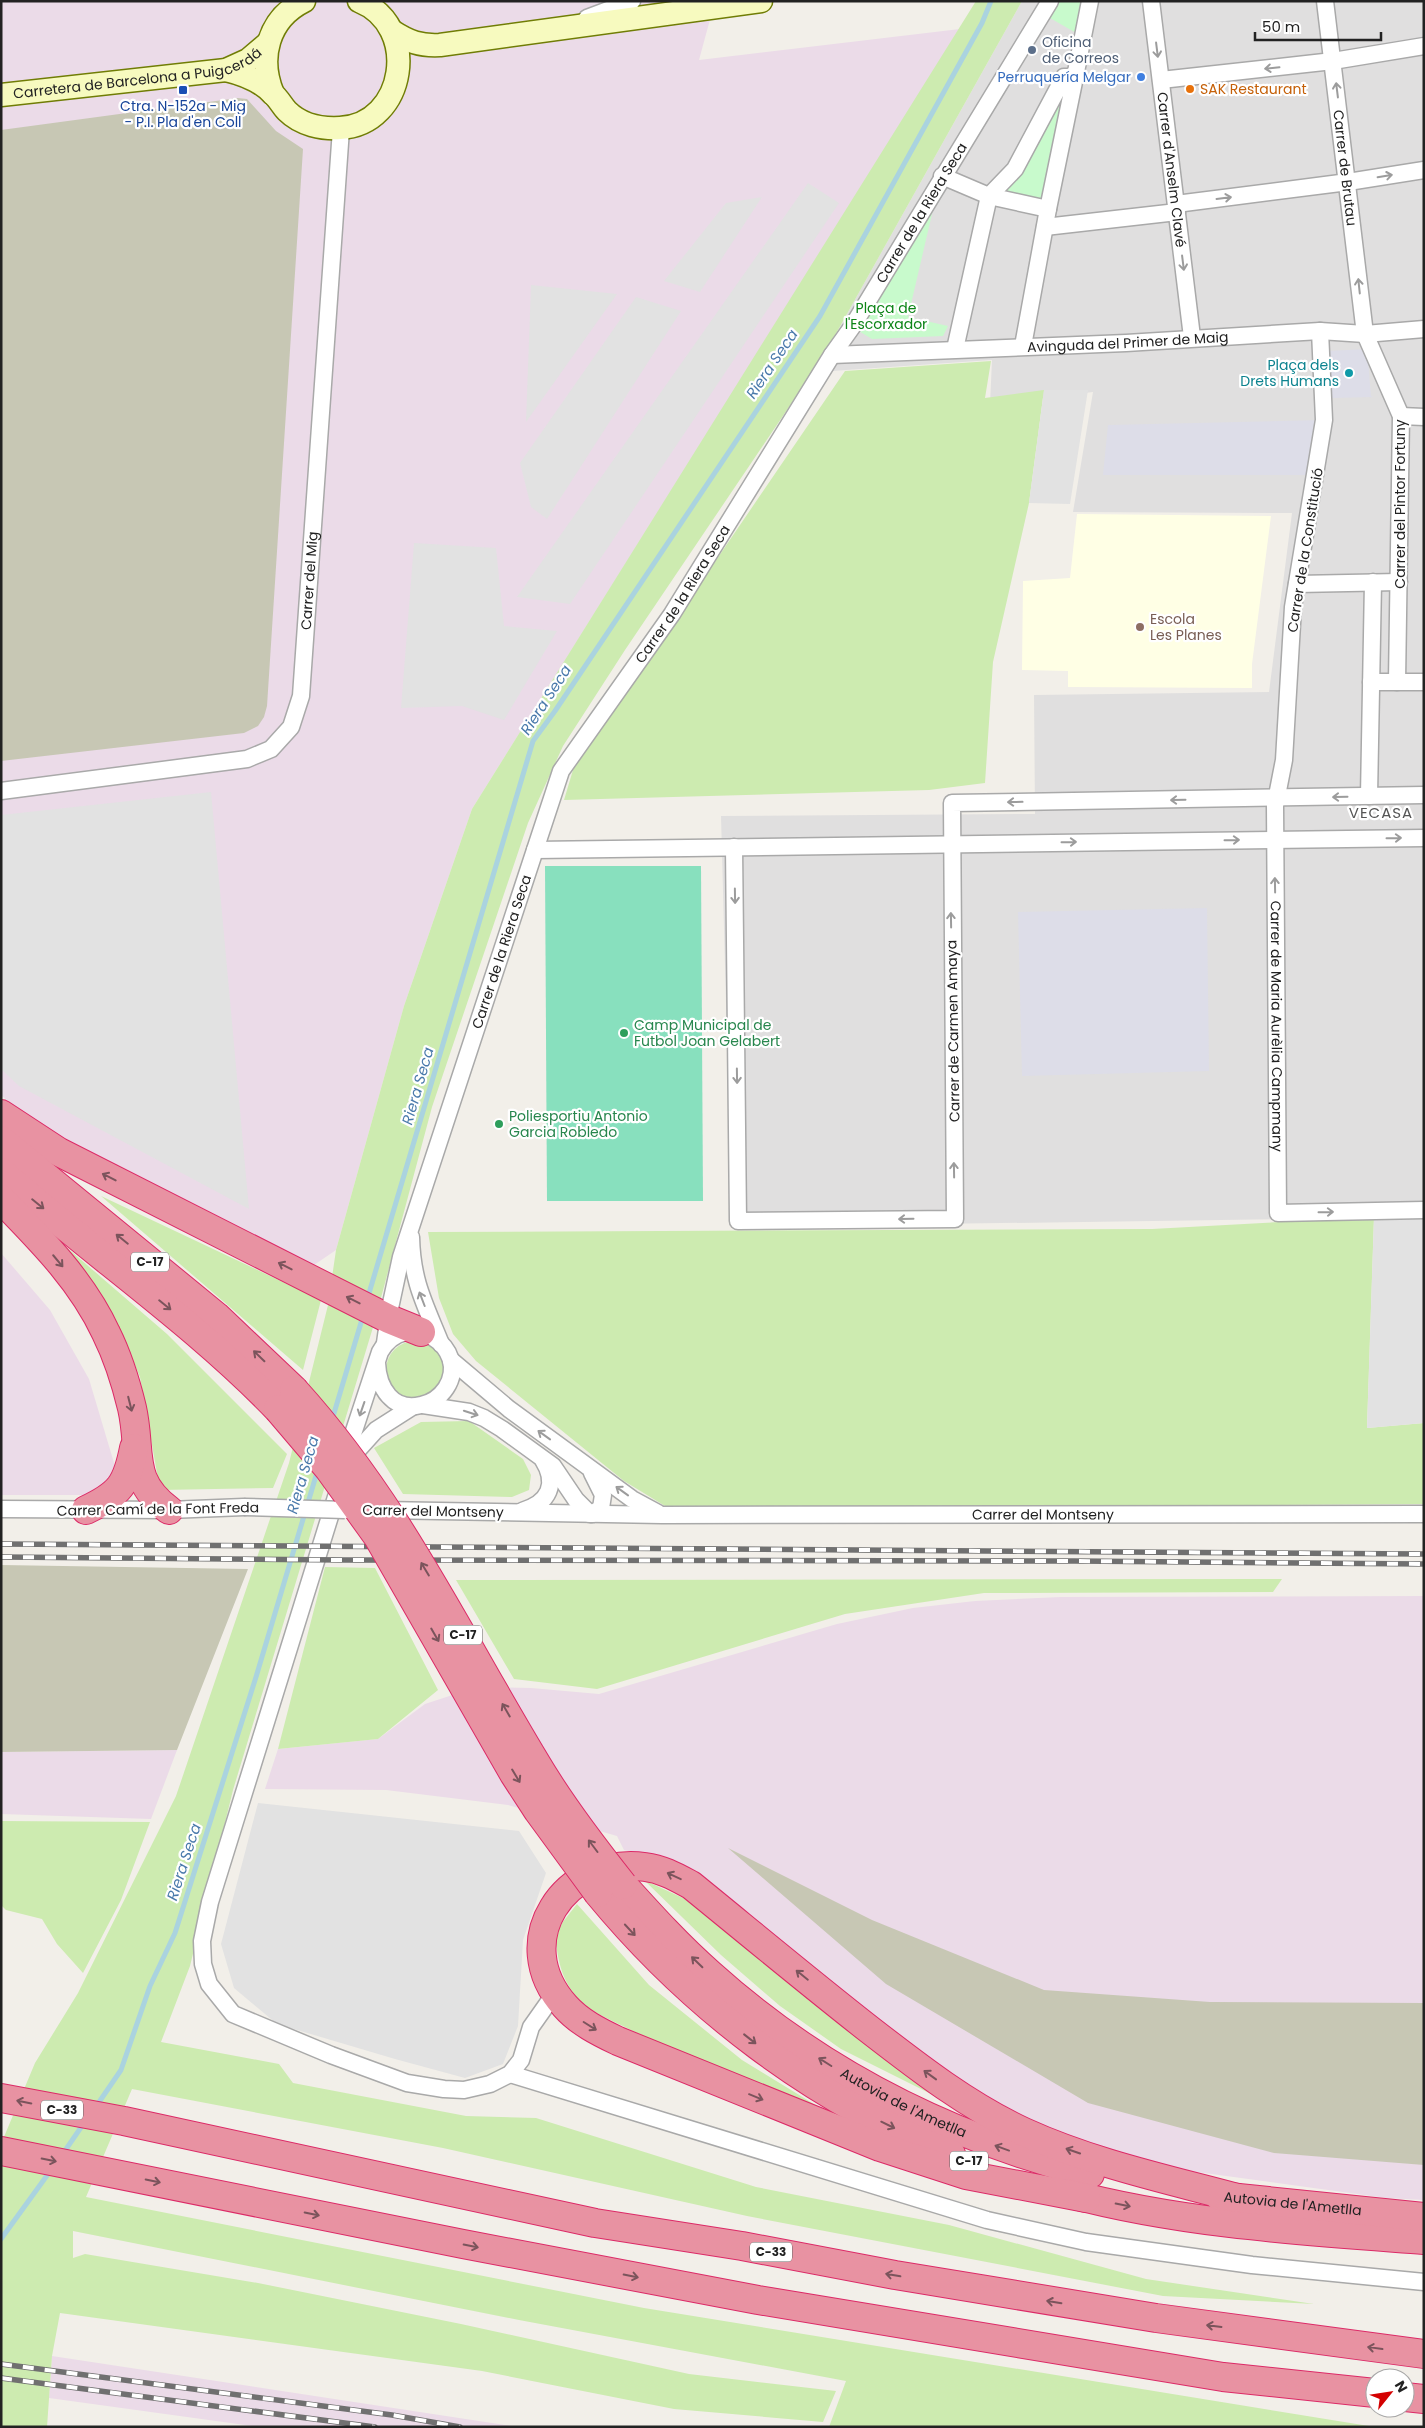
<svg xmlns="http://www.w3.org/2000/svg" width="1425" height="2428" font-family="Poppins,sans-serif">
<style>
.residential{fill:#e0dfdf}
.industrial{fill:#ebdbe8}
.education{fill:#ffffe5}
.construction{fill:#c7c7b4}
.grass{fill:#cdebb0}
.park{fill:#c8facc}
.pitch{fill:#88e0be}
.parking{fill:#e2e2e2}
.plaza{fill:#dddde8}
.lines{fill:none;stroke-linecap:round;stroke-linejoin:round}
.stream{stroke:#aad3df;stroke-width:5}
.minor-casing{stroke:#a9a9a9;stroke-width:19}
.secondary-casing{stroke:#707d05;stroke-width:25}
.motorway-casing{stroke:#dc2a67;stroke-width:30}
.minor{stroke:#fff;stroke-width:16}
.secondary{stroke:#f7fabf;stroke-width:22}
.motorway{stroke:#e892a2;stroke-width:28}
.rail-casing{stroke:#707070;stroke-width:5.5}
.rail{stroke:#fff;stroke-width:4;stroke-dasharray:11;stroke-linecap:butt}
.minor-bridge-casing{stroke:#a9a9a9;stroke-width:19;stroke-linecap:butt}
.motorway-bridge-casing{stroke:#dc2a67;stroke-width:30;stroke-linecap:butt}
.minor-bridge{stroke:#fff;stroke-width:16}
.motorway-bridge{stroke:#e892a2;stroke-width:28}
.oneway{stroke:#9c9c9c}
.oneway2{stroke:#7b545c}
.service-dot{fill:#5c6f8a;stroke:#fff;stroke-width:2}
.shop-dot{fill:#3f7fe0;stroke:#fff;stroke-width:2}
.food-dot{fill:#e8710a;stroke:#fff;stroke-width:2}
.transit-dot{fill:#1a4fb4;stroke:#fff;stroke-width:2}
.culture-dot{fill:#0f9aa8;stroke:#fff;stroke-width:2}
.education-dot{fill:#8d6e63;stroke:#fff;stroke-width:2}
.leisure-dot{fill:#2e9e5b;stroke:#fff;stroke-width:2}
.labels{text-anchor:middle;stroke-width:4.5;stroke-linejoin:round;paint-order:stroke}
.shield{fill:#fff;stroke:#646464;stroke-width:1}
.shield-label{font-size:12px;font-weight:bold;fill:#222}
.service-label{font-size:14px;fill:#4e5e75;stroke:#fff;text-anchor:start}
.street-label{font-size:14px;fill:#222;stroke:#fff}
.shop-label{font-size:14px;fill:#366cbe;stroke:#fff;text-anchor:end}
.food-label{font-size:14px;fill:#c56008;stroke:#fff;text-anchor:start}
.transit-label{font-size:14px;fill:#164399;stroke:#fff}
.park-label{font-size:14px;fill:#0c8416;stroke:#fff}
.culture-label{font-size:14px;fill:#0d838f;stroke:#fff;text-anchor:end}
.education-label{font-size:14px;fill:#785e54;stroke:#fff;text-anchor:start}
.leisure-label{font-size:14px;fill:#27864d;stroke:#fff;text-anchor:start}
.water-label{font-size:15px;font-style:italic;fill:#4a7aab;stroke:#fff}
.neighbourhood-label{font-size:15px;letter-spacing:1px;fill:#555;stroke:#fff}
</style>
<rect width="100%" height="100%" fill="#f2efe9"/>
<path class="residential" d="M1022,1h402v1216l-692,10 -11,-411 314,-2 -1,-119 235,-3 23,-179 -219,-1 20,-120 -103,12 2,-44 -160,11 -8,-16z"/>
<path class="industrial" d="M1,1h714l-16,59 261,-31 -488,780 -68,197 -68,244 -38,26 -195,-89 -102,-92z
M1,1253l49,57 39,69 28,94 -16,15 -12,7h-88z
M1424,1596v604l-38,-2 -211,-29 -78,-20 -92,-40 -69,-44 -253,-200 -59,-15 -7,-14 -109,-31 -122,-15 -121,-1 13,-40 100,-10 47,-35 52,-17 54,1 68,6 238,-70 76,-16 62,-7 86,-4z
M177,1750l-26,69 -150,-5v-62z
M52,2356l466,71h-258l-211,-29z"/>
<path class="education" d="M1077,514l194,2 -19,148v24l-184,-1v-16l-46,-1 1,-89 47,-3z"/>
<path class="construction" d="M238,98l9,1 29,32 27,18 -36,557 -3,11 -6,9 -14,7 -243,28v-631z
M1,1565l247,4 -71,181 -176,2z
M728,1848l144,72 172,70 166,12 214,1v162l-150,-12 -186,-50 -202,-119z"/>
<path class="grass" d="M976,1h46l-198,354 -199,295 -62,96 -35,77 -96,284 -58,217 -141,466 -43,176 -29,76 118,22 14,19 173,33 70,2 220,69 193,38 197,54 168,25 -151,-8 -416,-80 -304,-68 -311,-59 -46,108 558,111 731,119h-546l17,-46 -327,-61 -446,-89v27l12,-4 173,29 203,41 228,50 147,17 -13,31 -149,-13 -192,-38 -422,-58 -8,43 -5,71h-46v-283l34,-81 43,-70 98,-197 113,-333 39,-158 8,-55 68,-244 68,-197z
M991,361l-6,37 59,-8 -15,113 -36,159 -8,121 -56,7 -365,10 9,-30 272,-399z
M101,1196l220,104 -18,70z
M1374,1217l-7,211 57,-5v81l-754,5 -46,-28 -148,-120 -23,-27 -14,-36 -11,-66 724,-3z
M65,1246l102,88 120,120 -14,34 -113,2 -20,-113 -25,-59z
M386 1370a29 29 0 1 1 58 0a29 29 0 1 1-58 0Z
M469,1421l54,38 8,16 -2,15 -17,7 -109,-3 -29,-46 47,-26z
M325,1567l50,1 63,122 -60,49 -100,10z
M1282,1579l-9,13 -289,1 -139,21 -248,75 -83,-10 -58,-99z
M1,1821l149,1 -29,78 -38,73 -26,-29 -15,-25 -36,-9 -5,-5z
M644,1880l39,18 56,38 224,174 -122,-61 -61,-43 -59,-51z
M577,1904l72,81 93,75 98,60c-71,-29 -144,-56 -213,-92 -16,-8 -39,-17 -51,-32 -16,-19 -19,-41 -21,-64z"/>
<path class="park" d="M1059,1h31l-7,36 -33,-19z
M1075,77l-27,132 -59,-13z
M935,201l-27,116 40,9 -5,10 -71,3 -20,-12z"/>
<path class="pitch" d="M545,866h156l2,335h-156z"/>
<path class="parking" d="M808,183l31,20 -269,401 -53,-7z
M762,197l-62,95 -36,-11 62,-78z
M531,285l86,9 -91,128z
M636,297l45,14 -134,208 -16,-12 -11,-44z
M1044,390h44l-18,114 -41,-1z
M414,543l82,5 8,78 53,5 -53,89 -42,-14 -61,2z
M211,792l38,417 -230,-123 -18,-17v-254z
M1424,1216v207l-57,5 7,-211z
M258,1803l261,28 27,42 -23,67 -5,86 -15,38 -38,14 -70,-19 -118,-35 -43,-36 -13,-44z"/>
<path class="plaza" d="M1367,349l4,47 2,1 -41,1 -4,-47z
M1324,420l-7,55h-214l5,-50z
M1207,908l2,163 -187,5 -4,-164z"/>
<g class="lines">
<path class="stream" d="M367,1300l166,-559 22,-30 265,-395 162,-293 9,-22
M332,1420l31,-104
M95,2108l26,-38 29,-84 25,-53 81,-256 62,-208
M62,2155l22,-32
M1,2239l50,-69"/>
<g class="minor-casing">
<g id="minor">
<path id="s1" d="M1151,1l41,336"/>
<path id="s2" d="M1325,1l40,333 36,82 -4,266"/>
<path d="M587,18l45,-17"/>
<path d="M1075,77l15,-76"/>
<path d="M1161,80l172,-19 91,-15"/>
<path d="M942,176l47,20 59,13 27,-132h-11l-49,92 -26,27"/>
<path d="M1176,204l172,-22 76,-12"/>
<path d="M1045,227l132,-15"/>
<path id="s3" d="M1320,331l4,89 -31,187 -9,153 -9,46 3,407 146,-3"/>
<path d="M1023,346l25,-137"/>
<path d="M955,349l34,-153"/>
<path id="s4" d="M832,355l294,-12 194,-12 45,3 59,-5"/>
<path d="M1401,416l23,1"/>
<path d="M1297,584l102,-2"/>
<path d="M1371,682h53"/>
<path id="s5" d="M1,791l246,-32 24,-10 20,-22 10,-31 40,-567"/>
<path d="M1369,796l4,-214"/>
<path d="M734,847l4,374 217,-2 -3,-416 472,-8"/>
<path d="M535,850l889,-12"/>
<path d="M411,1237c1,45 14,67 30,107"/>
<path id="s6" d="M385,1343l5,-35 11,-51 160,-486 111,-157 160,-259 20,-28 198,-326"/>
<path d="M451,1360l58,49 123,90 26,14"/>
<path d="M423,1405l46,7 15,6 18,11 51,37 23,34 14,14"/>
<path d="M347,1459l5,-22 28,-85c27,-47 92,-4 66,36 -6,9 -15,15 -25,17 -28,7 -43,-17 -44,-42"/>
<path d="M348,1461l28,-31 36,-23"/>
<path d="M592,1473l11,22 -2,13 -9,6"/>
<path d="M336,1497l-126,405 -8,39 1,23 6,20 24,30 98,41 76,28 37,6 20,1 26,-6 20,-10 11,-14 10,-33 24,-34"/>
<path d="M1,1509l168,1 75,-3"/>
<path id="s7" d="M382,1510l280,5 762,-1"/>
<path d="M522,1511c27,-8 36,-27 21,-51"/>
<path d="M510,2074l477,146 99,22 166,23 172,17"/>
</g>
</g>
<g class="secondary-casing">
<g id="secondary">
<path d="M392,31c17,11 28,15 48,14l321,-44"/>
<path d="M226,70c17,4 35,11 47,24 6,5 9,12 14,17 14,14 35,18 53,17 66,-3 81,-102 19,-127"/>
<path d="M273,94c-15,-36 -5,-75 31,-93"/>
<path id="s8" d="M1,95l225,-25 22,-10 20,-17"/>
</g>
</g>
<g class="motorway-casing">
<g id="motorway">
<path d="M1,1114l58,38 330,167 32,13"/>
<path d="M1,1140l215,176 78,74"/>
<path d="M1,1172c91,81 192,149 277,237"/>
<path d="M1,1199c40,41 81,82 105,134 12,24 20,50 26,75 10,44 -4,72 37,102"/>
<path d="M86,1510c34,-16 41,-26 48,-62"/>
<path id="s9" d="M623,1885c28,31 56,62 87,89 110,99 238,163 380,200"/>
<path d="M598,1893c93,113 216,207 353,261"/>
<path d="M1,2098l123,23 471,102 147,23 153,29 261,43 268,36"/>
<path d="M1,2151l462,93 295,56 465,77 152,16"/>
<path d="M1067,2193c115,31 238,38 357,47"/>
<path id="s10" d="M1219,2196l205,21"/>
<path d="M1086,2198l-120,-23 -86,-28 -262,-106c-19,-9 -39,-19 -53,-35 -58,-65 0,-150 80,-139 17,2 31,10 46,18 59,48 119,98 179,145 49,38 98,76 154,102 68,31 142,47 213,66"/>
<path d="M1405,2397l19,2"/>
</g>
</g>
<use href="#minor" class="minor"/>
<use href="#secondary" class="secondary"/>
<use href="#motorway" class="motorway"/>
<g class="rail-casing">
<path id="rail" d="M1,1544l1423,10
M1,1557l344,3 730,1 349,3
M1,2364l391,51 68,12
M1,2378l374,49"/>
</g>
<use href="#rail" class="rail"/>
<g class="minor-bridge-casing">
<path id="minor-bridge" d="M244,1507l101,3"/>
</g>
<g class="motorway-bridge-casing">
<path id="motorway-bridge" d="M294,1390c109,120 169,256 253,391 23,36 49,70 76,104
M278,1409l51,60 49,68 136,237 24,37 60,82"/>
</g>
<use href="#minor-bridge" class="minor-bridge"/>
<use href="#motorway-bridge" class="motorway-bridge"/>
</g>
<defs><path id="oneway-shaft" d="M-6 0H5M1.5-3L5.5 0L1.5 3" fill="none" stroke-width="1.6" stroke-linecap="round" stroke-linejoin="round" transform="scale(1.25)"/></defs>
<g class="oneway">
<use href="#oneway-shaft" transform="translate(1157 50) rotate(83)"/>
<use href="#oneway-shaft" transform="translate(1272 68) rotate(174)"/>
<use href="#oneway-shaft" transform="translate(1337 90) rotate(-97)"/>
<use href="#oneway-shaft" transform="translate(1385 176) rotate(-9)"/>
<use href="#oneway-shaft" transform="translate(1224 198) rotate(-7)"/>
<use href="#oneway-shaft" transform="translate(1183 263) rotate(83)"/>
<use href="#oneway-shaft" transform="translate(1359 286) rotate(-96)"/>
<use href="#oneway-shaft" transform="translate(1340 797) rotate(179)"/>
<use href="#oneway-shaft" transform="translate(1178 800) rotate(179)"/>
<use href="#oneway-shaft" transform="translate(1015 802) rotate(179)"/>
<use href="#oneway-shaft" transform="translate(1394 838) rotate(-1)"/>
<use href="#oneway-shaft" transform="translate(1232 840) rotate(-1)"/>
<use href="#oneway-shaft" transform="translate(1069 842) rotate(-1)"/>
<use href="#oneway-shaft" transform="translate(1275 885) rotate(-91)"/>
<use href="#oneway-shaft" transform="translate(735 896) rotate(89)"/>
<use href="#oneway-shaft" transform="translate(951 920) rotate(-91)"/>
<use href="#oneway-shaft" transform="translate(737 1076) rotate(89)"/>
<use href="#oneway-shaft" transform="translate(954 1170) rotate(-91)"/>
<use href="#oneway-shaft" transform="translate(1326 1212) rotate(-1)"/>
<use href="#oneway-shaft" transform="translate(906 1219) rotate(179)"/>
<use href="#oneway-shaft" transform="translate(422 1299) rotate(-111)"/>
<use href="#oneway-shaft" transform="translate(362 1409) rotate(109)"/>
<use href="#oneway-shaft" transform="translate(471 1413) rotate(18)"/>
<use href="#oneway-shaft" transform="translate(544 1435) rotate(-144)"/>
<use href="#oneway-shaft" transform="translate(622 1491) rotate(-144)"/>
</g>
<g class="oneway2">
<use href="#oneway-shaft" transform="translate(109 1177) rotate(-153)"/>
<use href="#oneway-shaft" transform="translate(38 1204) rotate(39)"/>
<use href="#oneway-shaft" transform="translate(122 1239) rotate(-141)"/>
<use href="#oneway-shaft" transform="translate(58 1261) rotate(50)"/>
<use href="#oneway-shaft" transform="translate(285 1266) rotate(-153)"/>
<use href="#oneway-shaft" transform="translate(353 1300) rotate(-153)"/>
<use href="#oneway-shaft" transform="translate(165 1305) rotate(39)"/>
<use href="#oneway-shaft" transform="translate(259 1356) rotate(-136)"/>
<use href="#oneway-shaft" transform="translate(130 1404) rotate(76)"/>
<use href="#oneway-shaft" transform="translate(425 1569) rotate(-121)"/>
<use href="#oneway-shaft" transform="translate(435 1635) rotate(60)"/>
<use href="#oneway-shaft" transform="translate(506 1710) rotate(-120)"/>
<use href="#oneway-shaft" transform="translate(516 1776) rotate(59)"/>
<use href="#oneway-shaft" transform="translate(593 1846) rotate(-127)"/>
<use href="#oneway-shaft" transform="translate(674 1876) rotate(-155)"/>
<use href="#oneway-shaft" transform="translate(630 1930) rotate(47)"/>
<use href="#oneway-shaft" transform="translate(697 1962) rotate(-136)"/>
<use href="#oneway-shaft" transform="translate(802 1975) rotate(-141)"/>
<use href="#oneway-shaft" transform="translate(590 2026) rotate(32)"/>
<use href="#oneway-shaft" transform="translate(750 2039) rotate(38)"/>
<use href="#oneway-shaft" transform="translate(825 2062) rotate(-148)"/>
<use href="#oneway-shaft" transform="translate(930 2075) rotate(-144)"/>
<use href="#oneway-shaft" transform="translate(756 2097) rotate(22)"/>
<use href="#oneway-shaft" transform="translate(24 2102) rotate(-169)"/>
<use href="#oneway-shaft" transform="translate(888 2125) rotate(26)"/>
<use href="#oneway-shaft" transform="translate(1002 2148) rotate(-160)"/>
<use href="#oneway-shaft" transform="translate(1073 2151) rotate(-161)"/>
<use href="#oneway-shaft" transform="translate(49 2160) rotate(11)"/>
<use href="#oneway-shaft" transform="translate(153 2181) rotate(12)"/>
<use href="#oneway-shaft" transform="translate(1123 2205) rotate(11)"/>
<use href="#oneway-shaft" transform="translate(312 2214) rotate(12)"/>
<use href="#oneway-shaft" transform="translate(471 2246) rotate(11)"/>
<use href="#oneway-shaft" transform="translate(893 2275) rotate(-170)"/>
<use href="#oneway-shaft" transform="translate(631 2276) rotate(11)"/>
<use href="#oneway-shaft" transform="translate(1054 2302) rotate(-171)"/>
<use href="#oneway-shaft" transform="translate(1214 2326) rotate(-173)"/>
<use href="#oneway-shaft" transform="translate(1375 2348) rotate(-172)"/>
</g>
<circle class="service-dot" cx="1032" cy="50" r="5"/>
<circle class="shop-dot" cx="1141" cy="77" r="5"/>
<circle class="food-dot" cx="1190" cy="89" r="5"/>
<rect class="transit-dot" x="178" y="85" width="10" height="10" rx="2.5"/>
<circle class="culture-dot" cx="1349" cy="373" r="5"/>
<circle class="education-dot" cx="1140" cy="627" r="5"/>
<g class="leisure-dot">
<circle cx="624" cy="1033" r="5"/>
<circle cx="499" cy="1124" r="5"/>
</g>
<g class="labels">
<g class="shield">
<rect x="131" y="1252.5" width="38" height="19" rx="4"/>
<rect x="444" y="1625.5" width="38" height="19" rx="4"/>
<rect x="41" y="2100.5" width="42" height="19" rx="4"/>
<rect x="950" y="2151.5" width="38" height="19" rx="4"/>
<rect x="750" y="2242.5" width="42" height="19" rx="4"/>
</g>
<g class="shield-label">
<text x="150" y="1266">C-17</text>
<text x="463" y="1639">C-17</text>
<text x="62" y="2114">C-33</text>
<text x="969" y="2165">C-17</text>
<text x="771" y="2256">C-33</text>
</g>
<g class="service-label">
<text x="1042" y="47">Oficina<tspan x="1042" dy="16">de Correos</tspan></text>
</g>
<g class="street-label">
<text dy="5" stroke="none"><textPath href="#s8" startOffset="139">Carretera de Barcelona a Puigcerdá</textPath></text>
<text dy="5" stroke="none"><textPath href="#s2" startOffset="168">Carrer de Brutau</textPath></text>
<text dy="5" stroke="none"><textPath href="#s1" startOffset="170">Carrer d'Anselm Clavé</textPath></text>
<text dy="5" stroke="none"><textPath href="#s6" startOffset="1264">Carrer de la Riera Seca</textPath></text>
<text dy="5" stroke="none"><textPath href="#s4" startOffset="296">Avinguda del Primer de Maig</textPath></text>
<text transform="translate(1400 504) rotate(-90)" y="5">Carrer del Pintor Fortuny</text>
<text transform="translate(1305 550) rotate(-81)" y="5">Carrer de la Constitució</text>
<text dy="5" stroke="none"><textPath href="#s5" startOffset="452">Carrer del Mig</textPath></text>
<text dy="5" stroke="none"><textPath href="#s6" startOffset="814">Carrer de la Riera Seca</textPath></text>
<text dy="5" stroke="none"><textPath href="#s6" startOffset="409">Carrer de la Riera Seca</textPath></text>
<text dy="5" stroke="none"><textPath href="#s3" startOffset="699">Carrer de Maria Aurèlia Campmany</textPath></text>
<text transform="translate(953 1031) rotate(-91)" y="5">Carrer de Carmen Amaya</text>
<text transform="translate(158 1509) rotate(-1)" y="5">Carrer Camí de la Font Freda</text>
<text transform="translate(433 1511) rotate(1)" y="5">Carrer del Montseny</text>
<text dy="5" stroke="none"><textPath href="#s7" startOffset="661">Carrer del Montseny</textPath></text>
<text dy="5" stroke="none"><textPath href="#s9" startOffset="358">Autovia de l'Ametlla</textPath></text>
<text dy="5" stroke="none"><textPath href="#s10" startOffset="74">Autovia de l'Ametlla</textPath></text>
</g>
<g class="shop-label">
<text x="1131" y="82">Perruquería Melgar</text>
</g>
<g class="food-label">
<text x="1200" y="94">SAK Restaurant</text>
</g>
<g class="transit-label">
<text x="183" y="111">Ctra. N-152a - Mig<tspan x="183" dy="16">- P.I. Pla d'en Coll</tspan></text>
</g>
<g class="park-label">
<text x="886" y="313">Plaça de<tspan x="886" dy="16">l'Escorxador</tspan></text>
</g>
<g class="culture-label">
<text x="1339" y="370">Plaça dels<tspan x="1339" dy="16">Drets Humans</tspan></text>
</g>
<g class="education-label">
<text x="1150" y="624">Escola<tspan x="1150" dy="16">Les Planes</tspan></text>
</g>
<g class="leisure-label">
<text x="634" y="1030">Camp Municipal de<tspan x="634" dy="16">Futbol Joan Gelabert</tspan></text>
<text x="509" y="1121">Poliesportiu Antonio<tspan x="509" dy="16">Garcia Robledo</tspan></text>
</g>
<g class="water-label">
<text transform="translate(772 364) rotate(-56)" y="5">Riera Seca</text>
<text transform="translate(546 700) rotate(-57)" y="5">Riera Seca</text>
<text transform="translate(418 1086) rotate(-74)" y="5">Riera Seca</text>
<text transform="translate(303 1475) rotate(-74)" y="5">Riera Seca</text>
<text transform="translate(184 1862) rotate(-72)" y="5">Riera Seca</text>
</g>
<g class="neighbourhood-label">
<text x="1381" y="818">VECASA</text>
</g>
</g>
<rect width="1425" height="2428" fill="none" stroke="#222222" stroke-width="5"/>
<g transform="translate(1390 2393) rotate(60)"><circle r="24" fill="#ffffff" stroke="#a7a7a7"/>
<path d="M0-4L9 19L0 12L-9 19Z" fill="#d40000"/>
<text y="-8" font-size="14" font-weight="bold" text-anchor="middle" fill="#222222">N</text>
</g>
<path d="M1255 32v8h126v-8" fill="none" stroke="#222222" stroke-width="2.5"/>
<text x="1262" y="32" font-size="15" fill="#222222" stroke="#ffffff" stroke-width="4" paint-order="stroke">50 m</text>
</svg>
